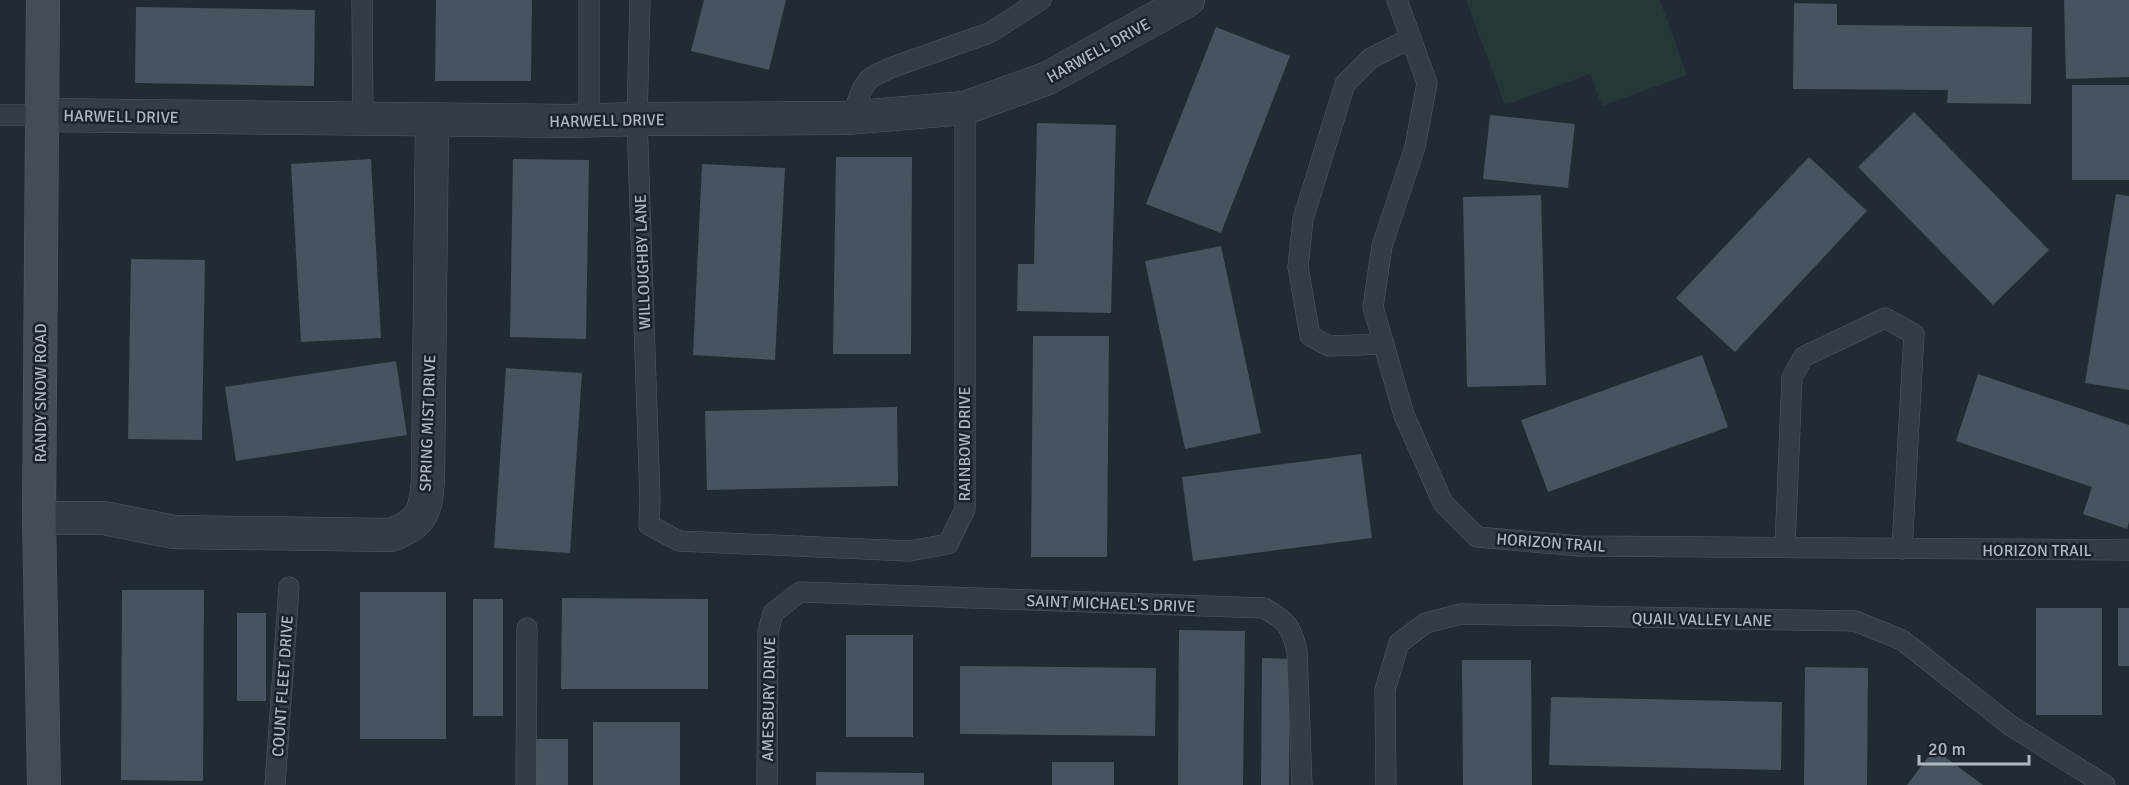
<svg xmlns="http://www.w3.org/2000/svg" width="2129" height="785" font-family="Signika,sans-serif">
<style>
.green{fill:#243838}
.building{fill:#475360}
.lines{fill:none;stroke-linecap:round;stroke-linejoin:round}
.lane-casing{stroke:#525b64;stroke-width:21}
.street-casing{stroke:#525b64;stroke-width:34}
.secondary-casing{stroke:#525b64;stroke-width:34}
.lane{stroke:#343d47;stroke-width:20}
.street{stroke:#343d47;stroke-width:33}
.secondary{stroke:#434d59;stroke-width:33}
.labels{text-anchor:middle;stroke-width:5;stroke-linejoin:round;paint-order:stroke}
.street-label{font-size:16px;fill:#afb8c3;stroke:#1a222b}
</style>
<rect width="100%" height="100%" fill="#212b36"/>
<path class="green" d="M1466,0h194l27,75 -85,31 -12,-32 -85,31z"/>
<path class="building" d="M436,0h96l-1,81h-96z
M704,0h82l-17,70 -78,-19z
M2064,0h65v77l-63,2z
M1794,3l43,1v21l195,2 -1,77 -84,-1 1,-13 -155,-1z
M136,7l179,3 -1,76 -179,-3z
M1216,27l74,29 -69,177 -75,-29z
M2072,85h57v95h-57z
M1914,112l135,138 -56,55 -135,-138z
M1490,115l85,9 -7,64 -85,-9z
M1037,123l79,2 -5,188 -94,-2 1,-47h16z
M836,157h76l-1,197h-78z
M1809,157l58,54 -132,141 -59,-54z
M371,159l10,179 -80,4 -10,-178z
M513,159l76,1 -3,179 -76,-2z
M702,164l83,4 -10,192 -82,-5z
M2116,194l13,2v194l-44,-7z
M1541,195l5,190 -79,2 -4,-190z
M1221,246l40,187 -76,16 -40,-188z
M131,259l74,1 -3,180 -74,-1z
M1033,336h76l-2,221h-76z
M1702,355l26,72 -180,65 -27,-72z
M396,361l11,74 -171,26 -11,-74z
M506,368l76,5 -12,180 -76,-5z
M1978,374l151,51v97l-2,7 -44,-15 9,-27 -136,-46z
M897,407l1,79 -191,4 -2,-79z
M1361,454l11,84 -179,23 -11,-84z
M122,590h82l-1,191 -82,-1z
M360,592h86v147h-86z
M562,598l146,1v90h-147z
M473,599h30v117h-30z
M2036,608h66v107h-66z
M2118,608h11v58h-11z
M237,613h29v88h-29z
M1179,630l66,1 -2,154h-65z
M846,635h67v102h-67z
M1262,658l28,1 -1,126h-28z
M1462,660h69l1,125h-69z
M960,666l196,2 -1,68 -195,-2z
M1805,667l63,1 -1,117h-63z
M1551,697l231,5 -1,68 -232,-5z
M593,722h87v63h-87z
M535,739h33v46h-33z
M1934,749l49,36h-76z
M1052,762h62v23h-62z
M816,772l108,1v12h-108z"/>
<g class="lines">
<g class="lane-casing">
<path id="lane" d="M362,0l1,119
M589,0v121
M640,0l-3,119 13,380 -1,26 30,16 230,10 39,-7 17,-35v-401
M1397,0l30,83 -12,64 -33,99 -9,61 31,108 39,88 34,34 103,9 549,4
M0,115h42
M852,117l10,-28 8,-11 20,-10 99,-35 52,-33
M1384,344l-55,2 -19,-10 -12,-69 5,-48 42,-135 26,-26 40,-20
M1785,547l7,-169 11,-21 82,-39 29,16 -12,215
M275,785l14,-198
M526,785l1,-157
M767,785l1,-153 5,-19 27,-21 464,16c23,13 27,18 33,43l5,134
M1386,785l-1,-95 14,-47 27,-20 35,-9 394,7 47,19 109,86 94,59"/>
</g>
<g class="street-casing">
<path id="street" d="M42,115l528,6 67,-2 209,-1 119,-10 83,-30 140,-78
M39,518h65l70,14 217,3c32,-12 35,-24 37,-57l4,-358"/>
</g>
<g class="secondary-casing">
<path id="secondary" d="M43,0l-4,518 5,267"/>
</g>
<use href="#lane" class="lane"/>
<use href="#street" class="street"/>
<use href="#secondary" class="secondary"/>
</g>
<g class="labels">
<g class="street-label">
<text transform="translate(1098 50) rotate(-29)" y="6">HARWELL DRIVE</text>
<text transform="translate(121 116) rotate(1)" y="6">HARWELL DRIVE</text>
<text transform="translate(607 120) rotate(-1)" y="6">HARWELL DRIVE</text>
<text transform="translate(642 262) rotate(-92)" y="6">WILLOUGHBY LANE</text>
<text transform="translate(40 393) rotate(-90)" y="6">RANDY SNOW ROAD</text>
<text transform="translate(427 423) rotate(-88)" y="6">SPRING MIST DRIVE</text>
<text transform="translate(964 444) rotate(-90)" y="6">RAINBOW DRIVE</text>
<text transform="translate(1551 542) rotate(4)" y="6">HORIZON TRAIL</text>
<text x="2037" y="556">HORIZON TRAIL</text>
<text transform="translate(1111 603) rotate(2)" y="6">SAINT MICHAEL'S DRIVE</text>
<text transform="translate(1702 619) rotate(1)" y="6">QUAIL VALLEY LANE</text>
<text transform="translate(282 686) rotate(-86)" y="6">COUNT FLEET DRIVE</text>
<text transform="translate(768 699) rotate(-89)" y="6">AMESBURY DRIVE</text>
</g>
</g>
<path d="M1919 755v9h110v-9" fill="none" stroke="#afb8c3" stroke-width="3"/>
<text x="1928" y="755" font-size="18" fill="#afb8c3" stroke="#1a222b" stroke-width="4.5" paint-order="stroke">20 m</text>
</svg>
